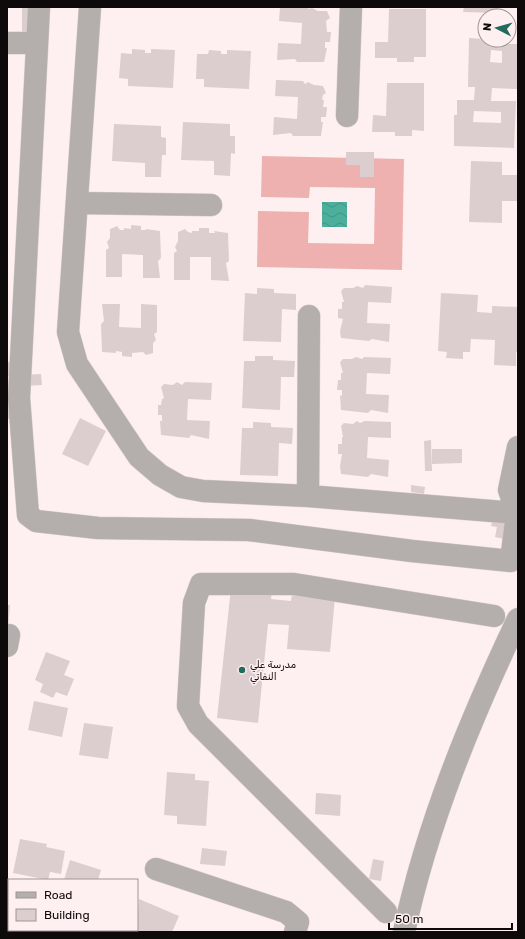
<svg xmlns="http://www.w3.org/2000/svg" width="525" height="939" font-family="Rubik,Cairo,sans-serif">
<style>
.garden{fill:#efb1af}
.water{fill:url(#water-waves)}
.building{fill:#dccece;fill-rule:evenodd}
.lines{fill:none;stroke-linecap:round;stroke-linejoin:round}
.minor-casing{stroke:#d8cbcb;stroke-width:23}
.minor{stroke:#b4aead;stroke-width:22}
.poi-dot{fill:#23695c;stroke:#fef0f0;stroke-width:1.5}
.labels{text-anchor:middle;stroke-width:3;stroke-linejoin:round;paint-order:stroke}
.poi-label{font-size:10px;fill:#0f0a0a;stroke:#fef0f0;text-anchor:start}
</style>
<defs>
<pattern id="water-waves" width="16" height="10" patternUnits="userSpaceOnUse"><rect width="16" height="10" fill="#4baf9c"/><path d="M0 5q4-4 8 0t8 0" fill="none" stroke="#409585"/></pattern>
</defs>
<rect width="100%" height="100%" fill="#fef0f0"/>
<path class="garden" d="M262,156l142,3 -2,111 -145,-3 1,-56 51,1 -1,31 66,1 1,-56 -65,-1 -1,11 -48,-1z"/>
<path class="water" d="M322,202h25v25h-25z"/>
<path class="building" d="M22,7h14v24l-14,1z
M280,7h27l2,2 3,-1 6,3h9l3,7 -4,3 1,11h4l-1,10h-5v6h2l-3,14h-27l-2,-3 -18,1 1,-17 23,1 1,-21 -23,-2z
M464,7h34v6l-35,-1z
M389,9h37v48h-12v5h-17v-4h-22v-16h13z
M469,38l32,2v4h17l-1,45 -25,-1 -1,13h25l-2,47 -60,-2v-31h3v-15h17l1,-13h-7zM491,50l11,1v12l-12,-1zM474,111l27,1v11l-28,-1z
M132,49l13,1v3h6v-4l24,1 -2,38 -45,-2v-7l-9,-1 2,-25 11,1z
M209,50l12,1v3h6v-4l24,1 -2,38 -45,-2v-8h-8l1,-25h11z
M276,80l27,1 2,3 3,-2 6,3 9,1 3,7 -3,2 -1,5h2l-1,7h4l-1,10h-5v5h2l-2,14h-28l-2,-3 -18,2 1,-18 23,2 1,-22 -23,-1z
M387,83h37v48l-12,-1v6h-17v-4h-23l1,-17 13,1z
M183,122l47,2v12h5v18l-4,-1 -1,23 -16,-1v-14l-33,-1z
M114,124l47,2v11l5,1v17h-4l-1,22h-16v-14l-33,-2z
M346,152h28v25h-14v-12h-14z
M471,161l31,1v13h16v26h-16v22l-33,-1z
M131,225l10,1v4h5v-1l14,2 1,27 -3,3 2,17h-17v-23l-21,-1v23h-16v-27l3,-2 -2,-6 3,-4v-9l7,-3 3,4h4v-2l7,1z
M199,228h10v5h6l-1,-2 14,2 1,28 -3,2 3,18 -18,-1v-23h-21v23h-16v-27l3,-2 -2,-4 3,-6v-9l7,-3 3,3 4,1v-2h7z
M365,285l27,2 -1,16 -23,-1 -1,21 23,1 -1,18 -17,-3 -3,2 -28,-3 -1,-7 3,-12 -5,-1v-9h4v-7h2l-3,-11 3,-3h9l4,-2 6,2z
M257,288l17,1v4l22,1v16l-14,-1 -1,33 -38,-1 2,-48 12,1z
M441,293l37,2 -1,17 15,1v-7l26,1v45h-2v14l-22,-1 1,-25 -24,-1 -1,13h-7v7l-17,-1 1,-6 -9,-1z
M102,304h18l-1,23 22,1v-24l16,1v27l-3,2 2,6 -3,3v10l-7,2 -3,-3 -11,1v4l-10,-1v-4l-6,-1v2l-14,-1 -1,-28 3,-3z
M255,356h18v4l22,1 -1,16h-13l-1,33 -38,-2 2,-47h11z
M356,357l6,2 2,-2 27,1 -1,16 -23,-1 -1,21 23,1 -1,18 -17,-3 -3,3 -27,-3 -1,-15 2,1v-6h-5l1,-10h3v-7h2l-3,-11 3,-3h9z
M7,362h10v14h-10z
M41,374l1,11 -18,1 -1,-11z
M177,382l5,3 3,-3 27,1 -1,17 -23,-1 -1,21 23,1 -1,18 -18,-4 -2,3 -28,-3 -1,-14h2v-6h-4v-10h3l1,-6 2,-1 -3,-11 3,-3 9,1z
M7,410h10v9h-10z
M80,418l26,13 -18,35 -26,-12z
M357,421l3,2 5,-2 26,1v16l-23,-1 -1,21 22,2 -1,17 -17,-3 -3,3 -27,-3 -1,-8 2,-12h-4v-10h4v-7h1l-2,-11 3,-3 9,1z
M253,422l18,1v4l22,1 -1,16 -13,-1 -1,33 -38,-1 2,-47h11z
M431,440l1,31h-7l-1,-30z
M432,449h30v14l-30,1z
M411,485l14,2 -1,7 -13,-2z
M493,519l19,4 -3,17 -14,-3 2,-10 -6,-1z
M231,588l41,4 -1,7 20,2 1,-8 43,4 -5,55 -43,-3 2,-24 -21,-1 -10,99 -41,-5z
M7,605h3l-2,23h-1z
M46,652l24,9 -6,14 10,4 -7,17 -11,-4 -3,6 -13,-6 3,-8 -8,-4z
M34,701l34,7 -6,29 -34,-7z
M84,723l29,4 -5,32 -29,-4z
M167,772l28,2v6l14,1 -3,45 -29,-2v-8l-13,-1z
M316,793l25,2 -1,21 -25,-2z
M20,839l27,5 -1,3 19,4 -4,23 -11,-2 -2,8 -35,-7z
M202,848l25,3 -2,15 -25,-2z
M373,859l11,2 -3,20 -12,-2z
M70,860l31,10 -3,10h-34z
M139,899l40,17 -7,16h-38l-5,-2h8z"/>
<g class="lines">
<g class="minor-casing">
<path id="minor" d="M39,7l-20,391 9,117 8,6 62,7 151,2 163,21 99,10 6,-48 -8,-23 9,-43
M90,7l-22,325 9,32 62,93 21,18 21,12 22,4 105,5 209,17
M7,43h30
M347,116l4,-109
M77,203l134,2
M308,496l1,-180
M7,646l2,-11
M156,869l130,43 12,10 -3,10
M386,912l-188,-188 -10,-18 6,-103 7,-19h93l200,32
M404,932c23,-108 67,-214 114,-313"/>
</g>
<use href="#minor" class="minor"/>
</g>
<circle class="poi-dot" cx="242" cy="670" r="4"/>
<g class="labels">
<g class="poi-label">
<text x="250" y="668">مدرسة علي<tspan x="250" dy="12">النفاتي</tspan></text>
</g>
</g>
<rect width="525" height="939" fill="none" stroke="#0f0a0a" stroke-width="16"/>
<rect x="8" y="879" width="130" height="52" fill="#fef0f0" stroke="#9e9494"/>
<rect x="16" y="892" width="20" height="6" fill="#b4aead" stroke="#9e9494"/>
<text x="44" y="899" font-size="12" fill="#0f0a0a">Road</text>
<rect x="16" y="909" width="20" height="12" fill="#dccece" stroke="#9e9494"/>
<text x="44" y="919" font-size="12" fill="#0f0a0a">Building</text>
<g transform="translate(497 28) rotate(276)"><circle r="19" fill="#fef0f0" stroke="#9e9494"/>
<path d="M0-3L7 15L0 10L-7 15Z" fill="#23695c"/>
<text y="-6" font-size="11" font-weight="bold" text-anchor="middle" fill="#0f0a0a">N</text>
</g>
<path d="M389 923v6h123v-6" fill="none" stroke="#0f0a0a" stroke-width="2"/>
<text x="395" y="923" font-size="12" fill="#0f0a0a" stroke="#fef0f0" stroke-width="3" paint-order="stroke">50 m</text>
</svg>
